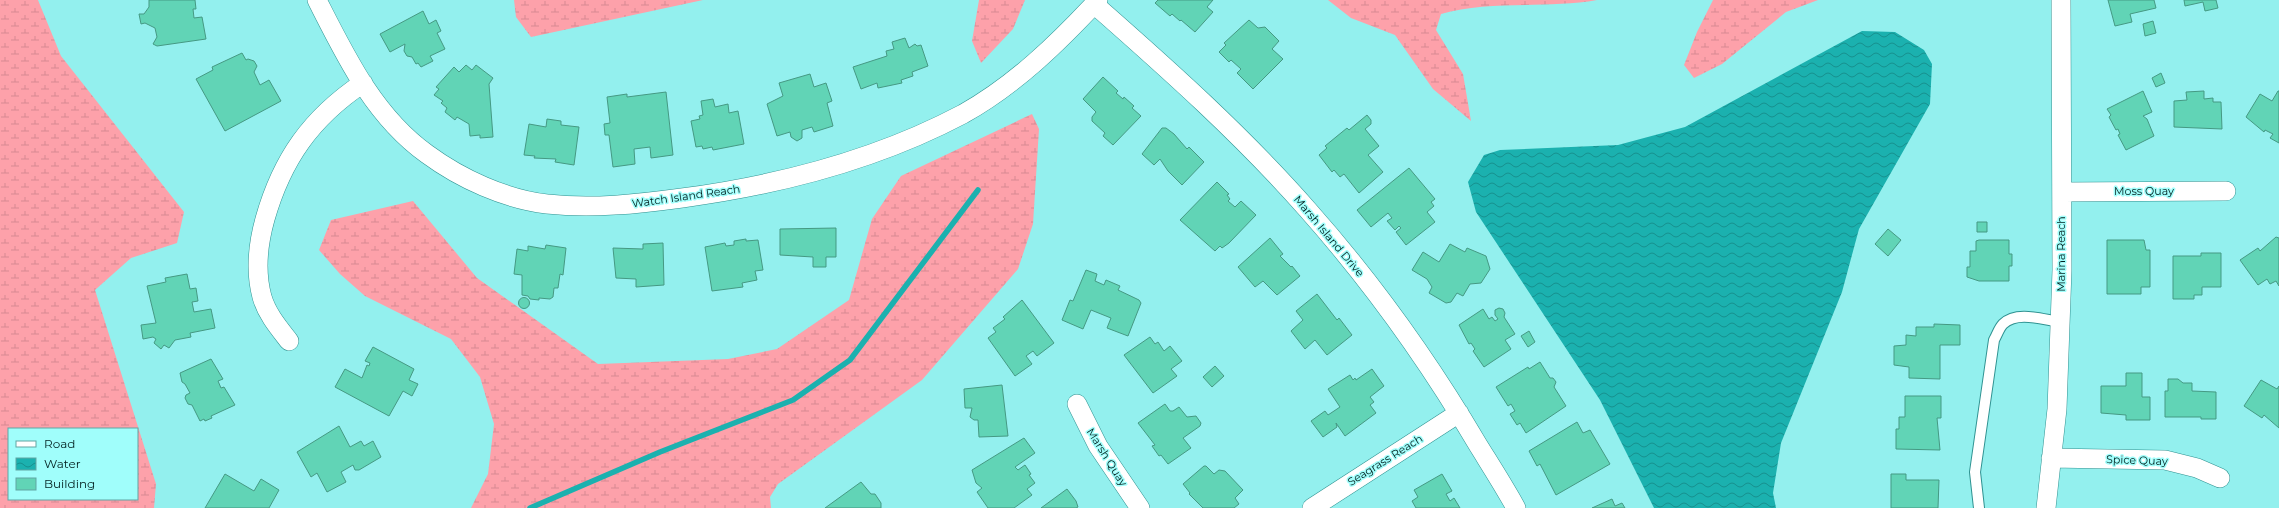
<svg xmlns="http://www.w3.org/2000/svg" width="2279" height="508" font-family="Montserrat,sans-serif">
<style>
.wetland{fill:url(#wetland-marsh);fill-rule:evenodd}
.water{fill:url(#water-waves)}
.lines{fill:none;stroke-linecap:round;stroke-linejoin:round}
.stream{stroke:#1bb1af;stroke-width:5.5}
.building{fill:#61d4b6;stroke:#459983}
.lane-casing{stroke:#2f9291;stroke-width:12}
.street-casing{stroke:#2f9291;stroke-width:20}
.lane{stroke:#fff;stroke-width:10}
.street{stroke:#fff;stroke-width:19}
.labels{text-anchor:middle;stroke-width:3;stroke-linejoin:round;paint-order:stroke}
.street-label{font-size:11px;fill:#02201f;stroke:#a0fefb}
</style>
<defs>
<pattern id="wetland-marsh" width="20" height="14" patternUnits="userSpaceOnUse"><rect width="20" height="14" fill="#fda1aa"/><path d="M1 5h8M5 5V1M11 12h8M15 12V8" fill="none" stroke="#d78a92"/></pattern>
<pattern id="water-waves" width="16" height="10" patternUnits="userSpaceOnUse"><rect width="16" height="10" fill="#1bb1af"/><path d="M0 5q4-4 8 0t8 0" fill="none" stroke="#16908e"/></pattern>
</defs>
<rect width="100%" height="100%" fill="#93f0ee"/>
<path class="wetland" d="M0,0h38l23,56 123,156 -7,31 -46,15 -36,32 61,194 -2,24h-154zM9,429h128v70h-128z
M514,0h189l-172,37 -15,-20z
M979,0h46l-12,29 -32,34 -9,-22z
M1328,0h269c-49,9 -109,0 -156,14l-5,16 27,44 8,47 -38,-32 -38,-54 -44,-17z
M1713,0h105l-32,12 -64,52 -28,14 -10,-13 13,-33z
M1032,114l7,15 -6,95 -15,45 -96,111 -144,104 -8,13 1,11h-300l17,-34 6,-50 -14,-47 -29,-38 -86,-43 -25,-22 -21,-24 12,-30 82,-19 64,77 121,86 130,-5 49,-10 72,-49 23,-81 29,-43z"/>
<path class="water" d="M1862,31l33,1 29,18 8,14 -2,40 -71,125 -17,63 -61,151 -8,50 3,15h-122l-54,-108 -124,-188 -8,-30 16,-27 16,-5 118,-5 67,-18z"/>
<g class="lines">
<path class="stream" d="M530,508l130,-56 133,-52 57,-40 128,-170"/>
</g>
<path class="building" d="M149,0h46l1,9h-3l1,9 8,-1 4,22 -49,7 -4,-2 4,-7 -2,-9 -10,-5 -4,1 -2,-10h5l5,-7z
M1158,0h55l-6,7 6,5 -18,20 -14,-12 -1,1 -8,-7 -2,2 -15,-13z
M2108,0h46l2,8 -26,6 2,8 -17,4z
M2184,0h32l2,8 -13,3 -2,-9 -18,4z
M423,11l6,13 7,-4 5,11 -4,2 8,16 -15,7 3,5 -12,6 -3,-4 -2,1 -4,-7 -5,-1 -3,-5 1,-7 -15,8 -10,-18z
M1249,20l9,8 7,-1 14,14 -7,8 11,10 -30,30 -16,-16 4,-4 -10,-9 -2,2 -10,-10 7,-7 -2,-2z
M2153,21l3,12 -11,3 -2,-12z
M905,38l4,10 6,-4 2,2 4,-1 7,21 -16,6 1,4 -12,4 1,3 -24,5 -1,-5 -16,6 -8,-22 34,-11 -1,-5 8,-2 -2,-7z
M242,53l4,7 2,-1 6,2 3,5 -3,6 6,13 9,-5 12,21 -56,30 -29,-52 17,-9 -1,-3z
M466,65l6,5 4,-5 17,13 -4,6 4,53 -13,1v-3l-10,1 -1,-12 -12,-7 -2,3 -10,-8 2,-4 -6,-5 2,-2 -9,-6 5,-6 -3,-2 18,-20 5,5z
M2161,73l4,10 -9,4 -4,-9z
M810,74l4,13 12,-4 6,18 -5,2 6,23 -19,6 -2,-5 -10,3v8l-5,3 -6,-4 -1,-5 -13,4 -10,-32 16,-8 -4,-13z
M1103,77l15,14 -2,2 7,6 1,-2 10,9 -2,2 9,8 -28,29 -10,-9 2,-3 -13,-12v-4l4,-5 -13,-13z
M2143,91l9,21 -9,4 4,3 7,17 -28,14 -8,-15 2,-1 -2,-5 -2,1 -7,-13 2,-2 -4,-6z
M2204,91v8l9,-1v4h8l1,27 -48,-2v-26l13,-1 -1,-8z
M2278,91h1v52l-9,-5 3,-4 -8,-4 -1,2 -18,-15 14,-23 12,7z
M666,92l7,63 -22,3 -1,-11 -16,2 1,15 -22,3 -4,-32h-4l-1,-11 6,-1 -3,-26 20,-3v3z
M713,99l2,8 13,-3 1,9 9,-2 6,33 -31,6 -1,-3 -9,2 -1,-3 -6,1 -5,-26 9,-2 -1,-3 4,-1 -2,-14z
M1367,115l4,5v4l-6,5 14,17 -11,9 15,17 -24,21 -15,-19 -4,3 -6,-7 -2,2 -13,-17 8,-7 -2,-2 22,-18 2,2z
M547,119l14,2v4l18,2 -5,38 -19,-3 1,-3 -22,-1 1,-2 -11,-1 5,-31 17,3z
M1162,128h4l8,6 13,15 2,-2 15,15 -22,23 -14,-14 -8,-12 -6,6 -12,-11z
M1409,168l26,31 -4,3 3,4 -7,6 8,10 -29,23 -10,-13 5,-4 -2,-2 -4,4 -8,-9 5,-3 -4,-5 -17,14 -14,-17z
M1217,182l12,12 -2,1 3,4 -2,2 7,6 6,-6 15,14 -27,28 -7,5 -2,-2 -5,5 -35,-31z
M1977,222h10v10h-10z
M836,228v29h-10v10h-13v-10l-33,-2v-26z
M1888,229l13,11 -13,16 -13,-12z
M2276,237l3,1v48l-3,-5 -6,3 -3,-5 -9,6 -18,-25 18,-12 2,3z
M1270,238l13,16 -3,2 11,11 1,-1 8,10 -23,19 -14,-14 -8,6 -17,-20z
M746,239v2l12,-1 5,30 -8,1 2,9 -15,3 1,4 -31,4 -7,-44 20,-4 1,3 8,-1v-4z
M1979,240h30v14h3v12h-3v15h-30l-12,-4v-10h3v-16h6v-10z
M2107,240h37l2,10h4v37h-9v7h-34z
M663,243l1,42 -28,2v-8l-20,-1 -3,-30 30,1v-5z
M1450,244l15,8 2,-4 19,8 4,13 -9,14 -11,1 -7,12 -6,-3 -6,9 -5,1 -17,-10 3,-6 -5,-8 -15,-9 11,-18 16,10z
M546,245l20,3 -3,27 -3,-1 -2,14h-4l-1,9 -3,2 -11,-1v2l-9,-1 -2,-3 -6,-1v-20l-8,-1 3,-25 11,2v-5l17,3z
M2201,253h20v34h-19v8h-8v4h-21v-43h28z
M1086,270l11,4 -2,7 9,4 2,-5 14,6 -2,4 21,10 2,3 -13,33 -21,-8 4,-10 -20,-8 -8,19 -21,-9 8,-20 3,1z
M187,274l3,15 6,-1 2,13 -6,1 2,10 17,-3 4,19 -25,5 1,4 -16,3 -6,8 -5,-3 -3,4 -7,-6 2,-4 -3,-2 -10,2 -2,-14 15,-2 -9,-37 19,-4 -1,-4z
M1317,294l20,26 2,-2 13,17 -25,20 -12,-15 -10,9 -14,-18 12,-11 -7,-9z
M518.5 303a5.5 5.5 0 1 1 11 0a5.5 5.5 0 1 1-11 0Z
M1022,300l32,43 -17,13 -4,-5 -7,5 6,8 -17,12 -27,-38 8,-6 -3,-4 12,-9 -2,-2z
M1499,308l4,1 2,4 -1,4 11,17 -10,6 6,9 -27,18 -11,-16 2,-2 -4,-6 -2,1 -10,-19 24,-16 6,10 3,-2 3,4 3,-2 -3,-4v-5z
M1934,324l26,1v20h-20v34l-31,-1v-11l-15,-2v-19l12,-1v-10l10,1v-9h18z
M1529,331l6,11 -7,5 -7,-11z
M1150,337l5,7 3,-2 6,9 6,-5 12,15 -11,8 6,7 -24,17 -29,-38z
M373,347l41,22 -5,11 9,4 -6,12 -9,-5 -14,25 -54,-29 10,-18 17,9 5,-13 2,1 1,-3 -5,-2z
M211,359l12,20 -5,2 3,7 3,-1 11,18 -24,11 1,2 -7,3 -1,-2 -4,2 -8,-16 -4,-1 -3,-6 1,-3 4,-2 -5,-9 -3,-2 -2,-9z
M1540,362l10,16h3l3,4 -2,5 12,19 -40,27 -6,-10 -3,2 -7,-11 5,-3 -4,-7 -3,2 -12,-19 32,-20 1,2z
M1215,366l9,10 -12,11 -9,-10z
M1372,369l12,17 -14,11 4,5 -4,3 6,8 -31,23 -9,-13 1,4 -14,10 -12,-16 14,-10 3,4 12,-8 -12,-18 22,-14 3,5 2,-2 1,2z
M2126,373h16v24h8v23h-24v-5l-25,-2v-27h25z
M2168,379h10l5,4h9v8l24,1v27h-15v-2h-36v-26h3z
M2261,380l16,9 2,-3v42l-15,-13 -2,3 -18,-12z
M1002,385l6,51 -29,1 -1,-17h-4l-4,-3 2,-9h-7l-1,-19z
M1905,396h36v22h-4l3,32 -44,-1v-20h3v-12h6z
M1165,404l5,7h3l6,-4 8,10 9,-1 5,7 -1,3 -17,12 8,10 -23,16 -7,-9 -2,1 -7,-10 3,-1 -17,-22z
M1577,422l6,11 7,-3 20,34 -54,31 -16,-31 -3,2 -8,-15z
M339,426l11,21 11,-6 3,5 9,-5 8,16 -22,13h-4l-2,-5 -12,7 5,10 -19,10 -10,-19 -6,4 -14,-25z
M1024,438l11,15 -20,14 3,3 7,-5 6,9 -2,1 6,8 -8,6 5,6 -18,13h-26l-11,-16 5,-4 -6,-5 -4,-13z
M1204,466h2l8,8 5,-4 6,1 18,19 -8,8 4,6 -5,4h-31l-14,-14 1,-1 -7,-9z
M225,474l29,17 7,-12 18,11 -10,18h-64z
M1442,474l10,17 -6,3 4,7 4,-3 6,10h-44l-4,-7 6,-4 -4,-7z
M1891,474h15v6h33l-1,28h-47z
M861,482l10,12h4l6,9v5h-56z
M1067,489l9,12 2,6 -2,1h-35z
M1612,499l3,7 7,-3 3,5h-33z"/>
<g class="lines">
<g class="lane-casing">
<path id="lane" d="M1979,508l-4,-36 19,-132c3,-5 5,-12 9,-16 14,-14 41,-4 57,-2"/>
</g>
<g class="street-casing">
<path id="street" d="M317,0c29,57 57,116 110,154 34,25 78,45 120,50 45,5 91,0 135,-6 97,-13 194,-38 281,-84 52,-29 95,-71 135,-114
M1094,4c74,65 148,131 213,205 64,72 122,153 171,236 13,21 26,41 38,63
M2062,192l164,-1
M289,341c-11,-14 -22,-27 -27,-44 -7,-26 -4,-53 3,-78 17,-60 46,-101 98,-136
M1077,404l21,42 42,62
M2051,458l114,2 32,8 23,10
M1312,508l147,-95
M2046,508l11,-99 5,-139 -1,-270"/>
</g>
<use href="#lane" class="lane"/>
<use href="#street" class="street"/>
</g>
<g class="labels">
<g class="street-label">
<text x="2144" y="195">Moss Quay</text>
<text transform="translate(686 196) rotate(-8)" y="4">Watch Island Reach</text>
<text transform="translate(1329 236) rotate(50)" y="4">Marsh Island Drive</text>
<text transform="translate(2061 254) rotate(-90)" y="4">Marina Reach</text>
<text transform="translate(1107 457) rotate(58)" y="4">Marsh Quay</text>
<text transform="translate(1385 460) rotate(-32)" y="4">Seagrass Reach</text>
<text transform="translate(2137 460) rotate(2)" y="4">Spice Quay</text>
</g>
</g>
<rect x="8" y="428" width="130" height="72" fill="#a0fefb" stroke="#61a5a3"/>
<rect x="16" y="441" width="20" height="6" fill="#ffffff" stroke="#61a5a3"/>
<text x="44" y="448" font-size="12" fill="#02201f">Road</text>
<rect x="16" y="458" width="20" height="12" fill="url(#water-waves)" stroke="#61a5a3"/>
<text x="44" y="468" font-size="12" fill="#02201f">Water</text>
<rect x="16" y="478" width="20" height="12" fill="#61d4b6" stroke="#61a5a3"/>
<text x="44" y="488" font-size="12" fill="#02201f">Building</text>
</svg>
